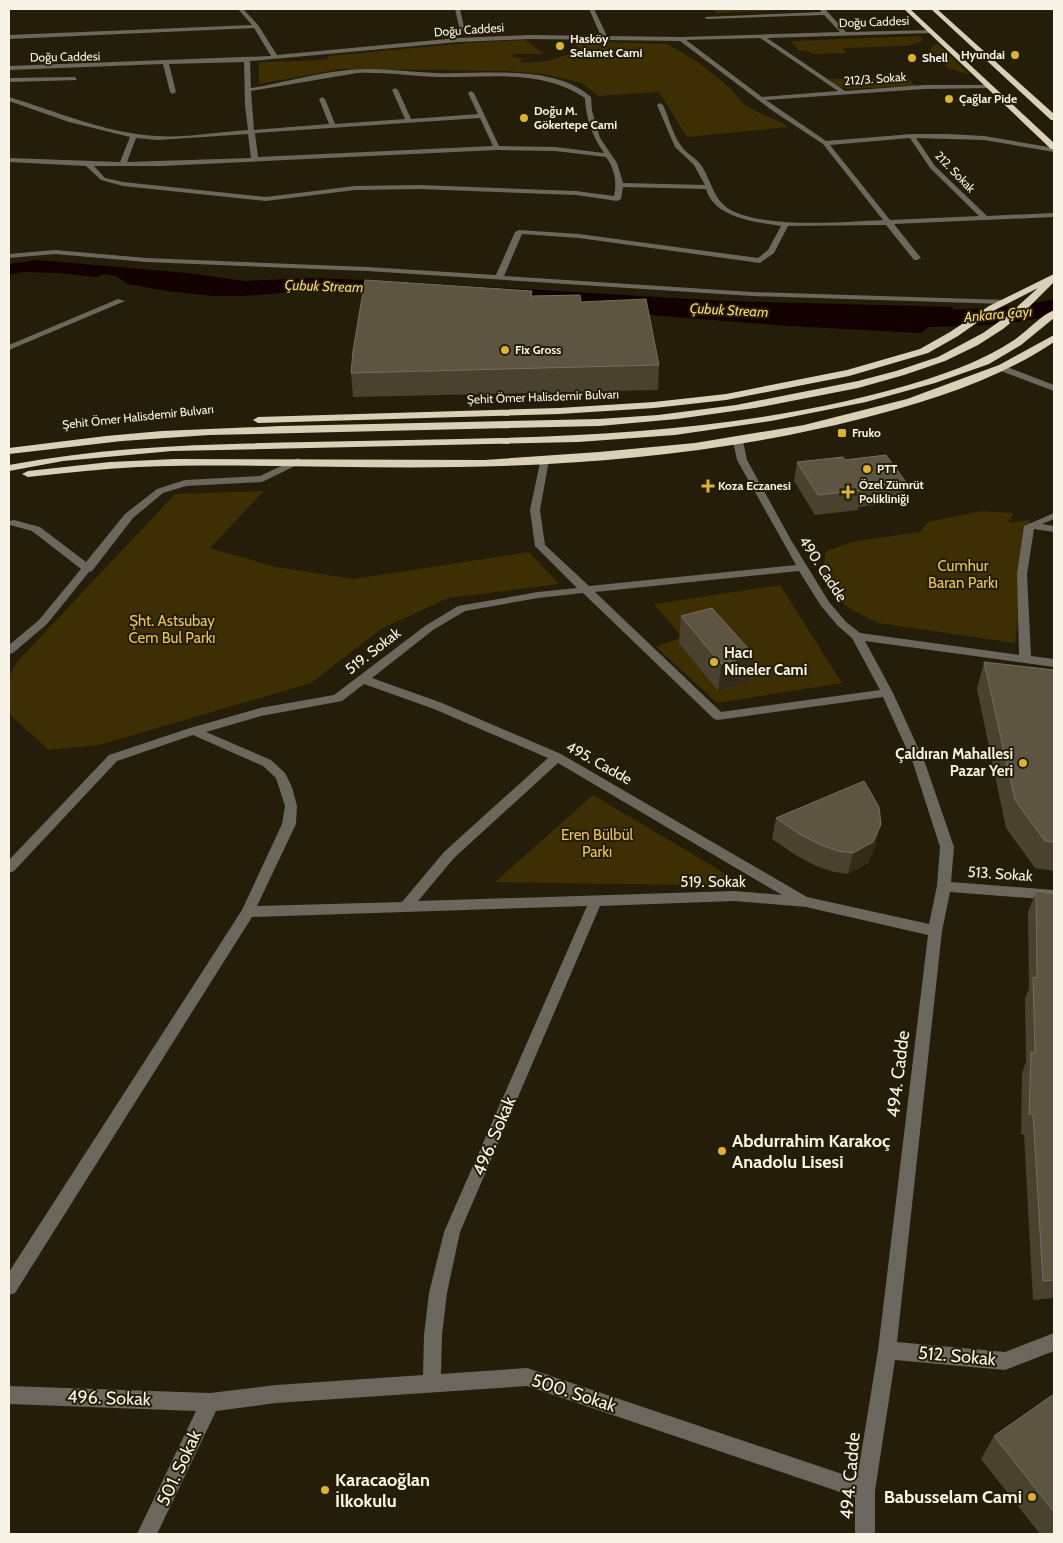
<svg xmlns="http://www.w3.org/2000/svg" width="1063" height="1543" font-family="Cabin,sans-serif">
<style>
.green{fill:#3d2f03}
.water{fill:#120100}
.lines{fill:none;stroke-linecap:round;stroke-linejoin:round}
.river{fill:#120100;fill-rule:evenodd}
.minor{fill:#6b675d;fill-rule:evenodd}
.highway{fill:#dad0b7;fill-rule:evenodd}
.wall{fill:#4a422e}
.shaded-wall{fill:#332b17}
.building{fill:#5d5542;stroke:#756e5c}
.poi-dot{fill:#dbb233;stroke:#241d09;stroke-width:2}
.labels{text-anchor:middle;stroke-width:4;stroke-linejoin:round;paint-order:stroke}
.far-street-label{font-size:12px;fill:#f8f3e7;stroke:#241d09}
.far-poi-label{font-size:12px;font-weight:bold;fill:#f8f3e7;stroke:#241d09;text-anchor:start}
.far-water-label{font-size:14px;font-style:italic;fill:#f9d571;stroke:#241d09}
.park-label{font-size:15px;fill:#e8c45f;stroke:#241d09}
.street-label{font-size:15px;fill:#f8f3e7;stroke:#241d09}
.poi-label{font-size:15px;font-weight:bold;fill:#f8f3e7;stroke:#241d09;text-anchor:start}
.near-street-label{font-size:18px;fill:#f8f3e7;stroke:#241d09}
.near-poi-label{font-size:18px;font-weight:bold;fill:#f8f3e7;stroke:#241d09;text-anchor:start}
</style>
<rect width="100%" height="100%" fill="#241d09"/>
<path class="green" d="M713,9h97l-94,4z
M920,36l3,4 -1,1 -15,5 -65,2 5,5 -34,1 -3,-2 -12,-2 -7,-9z
M525,40l19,14h-31v3l9,1 -2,4c21,3 41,-5 61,-12l-11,-9 96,3c24,11 46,28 65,45 5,5 9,13 16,17 13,9 29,12 42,21l-102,10 -28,-45 -61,4 -15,-12 -13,-4 -27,-6 -39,-3 -163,-2 -82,15v-22c23,-1 46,0 70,-3l-1,-3 150,-14z
M937,43l33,32 -22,-7 -18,-19z
M827,79h31l1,3 13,1 -1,-4h38l6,7 -67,3 -8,-2z
M264,491l-54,57 66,19 77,12 176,-27 30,32 -111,14 -67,31 -70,54 -212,62 -50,5 -40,-36v-38l8,-14 158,-168z
M981,511l33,2 -6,10 22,-3 -15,123 -137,-20 -28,-14 -12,-10 -16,-26 4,-22 30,-10 64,-9 8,-10z
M780,585l62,98 -125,20 -61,-56 26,-10 -28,-33z
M593,795l153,91 -251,-4z"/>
<path class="water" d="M37,260l150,13 58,8 66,-3 78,3 335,20 230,6 -33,26 -132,-7 -381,-30 -98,-5 -67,5h-30l-46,-5 -39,-7 -12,-8 -12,-2 -8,3 -37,-4 -37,-1 -13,3v-11z"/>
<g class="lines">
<path class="river" d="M1054,299v16c-57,14 -114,12 -173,11l-10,-3 -4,-6 4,-6 10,-3c58,2 116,4 173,-9z"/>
<path class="minor" d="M238,9h5l15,16 19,30 181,-17 72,-3 71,1 -12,-27h5l13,27 74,1 159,-5 -16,-17 -117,4 -3,-2 117,-5 -1,-3h5l21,23 87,-2 -2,3 -164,5 78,53 79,-6h67l2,3 -69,1 -158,11 60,41 86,-7h36l36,2 70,12v4l-70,-12 -68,-2 19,28 52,50 67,-3v4l-160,7 27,34 -4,2h-3l-28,-35 -98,1 -14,27 -14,10 -181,-25 -57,-4 -18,42 248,16 255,8v4h-3l-252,-8 -385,-25 -221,-9 -91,-8 -46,4v-4l46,-4 91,8 221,9 129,8 19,-43 4,-2 60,4 179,24 10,-8 13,-24c-25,-4 -67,-8 -75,-37l-83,-2 -2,12 -4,2 -41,-6 -156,-6 -65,1 -89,11 -143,-15 -22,-6 -15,-14 -77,-4v-4l111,4 10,-25 -61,-15 -60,-21v-4c49,15 96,36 147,39 30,2 62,-4 92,-6l-3,-25 -1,-43 -75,2 7,28 -3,2 -3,-2 -7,-28 -154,6v-4l262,-10 -17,-28 -245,11v-4l243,-10zM760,38l78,53 -76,6 -76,-57zM530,39l150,2 93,70 50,33 60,76c-39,2 -120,9 -154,-11 -16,-10 -18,-30 -28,-44 -5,-7 -14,-11 -19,-18 -9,-11 -13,-29 -19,-42l-3,-2 -3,2 18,42 19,18 11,20 -82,-2 -6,-20 -17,-25 -8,-27 -1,-14c-37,-34 -108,-22 -155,-24 -29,-1 -59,-6 -88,-3 -33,3 -65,13 -97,18l-1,-27 208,-19zM357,73c27,-1 53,3 80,4 50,1 104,-9 148,21 1,20 7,38 19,55l-49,-6 -56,-1 -25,-53 -3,-2 -3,2 10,21 -67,5 -13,-29 -3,-2 -3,2 13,29 -70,5 -10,-25 -3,-2 -3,2 10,25 -75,6 -3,-39zM480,118l13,28 -235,11 -3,-24zM248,134l3,24 -124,4 9,-24 22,2zM910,138l20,30 49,48 -89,4 -60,-75zM497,150l58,1 51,6c9,12 11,26 8,39l-38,-5 -156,-6 -65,1 -89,11 -143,-15 -18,-4 -11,-12h67z
M455,9h5l5,23 -5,-1z
M75,77l2,3 -68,2v-4z
M118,299l7,2 -116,49v-5z
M1004,366l50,19v6l-53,-20v-4z
M738,438l5,3 4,19 44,80 38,62 17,20 14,11 159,22 -2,-81 7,-48 30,-13v6l-12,5 12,2v6l-20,-3 -7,45 4,82 23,3v8l-189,-26 28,52 32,70 29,84 -3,35 103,8v10l-104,-8 -8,39 -45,411 108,10 49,-19v18l-49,19 -110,-10 -20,131v43h-20v-37l-328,-111 -251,17 -60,8 -59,123h-20l59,-123 -187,-7v-18l201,7 66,-8 147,-10 1,-40 5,-42 15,-61 143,-326 -335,11 -237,376 -6,2v-23l233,-362 40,-86 3,-18 -9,-28 -13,-12 -70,-31 -76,26 -103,110 -5,2v-13l100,-105 81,-27 70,-20 74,-13 91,-69 33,-20 80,-14 39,-4 -42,-42 -5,-36 11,-52 3,-1 5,3 -9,50 5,35 44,41 207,-21 -59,-105 -4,-19zM799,571l22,35 17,20 14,12 28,52 -159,22 -126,-120zM583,593l131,126 4,1 165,-23 30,66 27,84 -3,39 -8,38 -122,-27 -246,-143 -119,-51 -70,-25 61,-48 32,-19 73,-13zM364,684l70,25 114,49 -104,94 -42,50 -145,4 39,-82 1,-18 -5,-19 -7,-14 -14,-13 -65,-28 55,-16 81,-15zM558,763l224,132 -48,-4 -316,10 36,-43zM734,901l72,6 122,28 -50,415 -21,129 -330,-111 -86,6 1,-39 5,-42 13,-61 140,-326z
M298,458l5,3 -2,2 -39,19 -76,4 -23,7 -30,25 -41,53 -3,1 -42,52 -34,29 -4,1v-9l30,-25 42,-51 -49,-38 -22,-6v-4l4,-1 26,7 46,35 39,-48 32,-25 28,-9 75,-4z"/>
<path class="highway" d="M904,9h6l144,134v6h-3z
M931,9h6l117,105v6h-3z
M1054,274v8l-28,28 -23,19 -25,16 -33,16 -41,14 -46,13 -103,20 -78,11 -78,7 -390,9 -87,6 -113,13v-6l97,-12 56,-5 119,-5 318,-7 59,-4 78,-10 122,-24 38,-10 42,-14 45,-24 24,-17 31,-28 -43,22 -37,26 -30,17 -79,23 -123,24 -72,8 -95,6 -301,9 -5,-3 5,-3 301,-9 95,-6 72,-8 121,-24 73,-21 30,-17 39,-26z
M1054,310v8l-33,27 -32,19 -54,19 -69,19 -95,19 -96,14 -97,7 -406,9 -109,10 -54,10v-6c99,-19 199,-21 300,-23 207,-5 419,0 619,-63 29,-10 57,-20 83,-37 15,-9 27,-25 43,-32z
M1054,335v7c-58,39 -128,60 -194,77 -130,33 -268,46 -401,48 -107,2 -214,-4 -321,0 -37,2 -73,6 -110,10l-6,-3 6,-3 82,-9 65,-3 309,1 115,-8 96,-9 109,-18 103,-26 92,-34z"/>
</g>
<path class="wall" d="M532,291v5l49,6 78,63 -1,25 -305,7 -2,-24z
M845,460l61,22 -4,20 -44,5v3l-43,5 -21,-34 3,-19z
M681,616l73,39 -4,27 -32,9 -39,-48z
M984,662l70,8v201l-19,-3 -29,-40 -29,-139z
M776,818l100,27 -8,18 -20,11 -14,-2 -18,-6 -19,-10 -25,-17z
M1036,891l18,3v404l-21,2 -9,-165 -3,-1 1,-61 4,-11 -1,-64 4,-9 -1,-77z
M1054,1394v140h-14l-59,-75 13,-23z"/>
<path class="shaded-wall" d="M754,655l-4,27 -32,9 3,-27z
M881,824l-5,21 -8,18 -20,11 5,-21z"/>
<path class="building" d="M365,280l167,11 -1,5 49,-1 1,7 65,-3 13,66 -308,8 2,-22z
M886,455l20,27 -46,5 1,3 -43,5 -21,-33 46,-5 2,3z
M712,608l42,47 -33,9 -40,-48z
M984,662l70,8v172l-9,-1 -30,-41z
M864,781l15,26 2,17 -8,18 -20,11 -15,-2 -17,-6 -20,-10 -25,-17z
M1036,891l18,3v386l-11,1 -10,-167h-4l2,-62 4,1 -2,-76 4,1z
M1054,1394v118l-60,-76z"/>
<g class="poi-dot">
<circle cx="560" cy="46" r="5"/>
<circle cx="1015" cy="55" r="5"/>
<circle cx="912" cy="58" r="5"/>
<circle cx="949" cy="99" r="5"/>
<circle cx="524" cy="118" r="5"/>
<circle cx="505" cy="350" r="5"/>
<rect x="837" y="428" width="10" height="10" rx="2.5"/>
<circle cx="867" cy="469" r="5"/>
<path d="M705.5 478.5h5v5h5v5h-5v5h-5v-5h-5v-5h5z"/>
<path d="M845.5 484.5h5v5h5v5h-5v5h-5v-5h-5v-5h5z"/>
<circle cx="714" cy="662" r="5"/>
<circle cx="1023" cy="763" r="5"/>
<circle cx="722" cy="1151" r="5"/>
<circle cx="325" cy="1490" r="5"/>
<circle cx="1032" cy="1497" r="5"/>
</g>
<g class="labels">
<g class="far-street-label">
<text transform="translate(874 22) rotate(-2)" y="4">Doğu Caddesi</text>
<text transform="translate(469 30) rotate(-4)" y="4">Doğu Caddesi</text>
<text transform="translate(65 57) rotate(-1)" y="4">Doğu Caddesi</text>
<text transform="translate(875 79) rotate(-4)" y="4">212/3. Sokak</text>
<text transform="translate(955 172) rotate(46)" y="4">212. Sokak</text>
<text transform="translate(543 397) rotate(-2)" y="4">Şehit Ömer Halisdemir Bulvarı</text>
<text transform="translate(138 417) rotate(-6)" y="4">Şehit Ömer Halisdemir Bulvarı</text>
</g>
<g class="far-poi-label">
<text x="570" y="43">Hasköy<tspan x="570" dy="14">Selamet Cami</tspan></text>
<text x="1005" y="59" text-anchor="end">Hyundai</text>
<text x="922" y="62">Shell</text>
<text x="959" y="103">Çağlar Pide</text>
<text x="534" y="115">Doğu M.<tspan x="534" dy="14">Gökertepe Cami</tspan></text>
<text x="515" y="354">Fix Gross</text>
<text x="852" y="437">Fruko</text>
<text x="877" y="473">PTT</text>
<text x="859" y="489">Özel Zümrüt<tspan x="859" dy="14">Polikliniği</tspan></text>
<text x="718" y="490">Koza Eczanesi</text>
</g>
<g class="far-water-label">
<text transform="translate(324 286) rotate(2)" y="5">Çubuk Stream</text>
<text transform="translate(729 310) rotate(3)" y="5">Çubuk Stream</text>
<text transform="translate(998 314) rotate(-5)" y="5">Ankara Çayı</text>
</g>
<g class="park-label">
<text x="963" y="571">Cumhur<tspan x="963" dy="17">Baran Parkı</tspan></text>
<text x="172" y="626">Şht. Astsubay<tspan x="172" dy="17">Cem Bul Parkı</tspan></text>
<text x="597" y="840">Eren Bülbül<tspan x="597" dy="17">Parkı</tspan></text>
</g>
<g class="street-label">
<text transform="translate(823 569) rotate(57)" y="5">490. Cadde</text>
<text transform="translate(373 651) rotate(-38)" y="5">519. Sokak</text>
<text transform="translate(599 763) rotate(29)" y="5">495. Cadde</text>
<text transform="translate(1000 874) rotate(4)" y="5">513. Sokak</text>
<text x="713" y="887">519. Sokak</text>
</g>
<g class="poi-label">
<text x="724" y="658">Hacı<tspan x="724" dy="17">Nineler Cami</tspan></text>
<text x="1013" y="759" text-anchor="end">Çaldıran Mahallesi<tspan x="1013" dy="17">Pazar Yeri</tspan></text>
</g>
<g class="near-street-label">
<text transform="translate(898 1074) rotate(-83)" y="6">494. Cadde</text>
<text transform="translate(494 1136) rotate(-67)" y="6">496. Sokak</text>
<text transform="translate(957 1356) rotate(5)" y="6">512. Sokak</text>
<text transform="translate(574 1393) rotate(18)" y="6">500. Sokak</text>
<text transform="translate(109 1398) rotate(2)" y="6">496. Sokak</text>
<text transform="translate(179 1468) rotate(-65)" y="6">501. Sokak</text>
<text transform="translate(850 1476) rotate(-85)" y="6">494. Cadde</text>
</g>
<g class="near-poi-label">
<text x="732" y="1147">Abdurrahim Karakoç<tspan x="732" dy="21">Anadolu Lisesi</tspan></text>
<text x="335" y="1486">Karacaoğlan<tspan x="335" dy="21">İlkokulu</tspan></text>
<text x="1022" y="1503" text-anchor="end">Babusselam Cami</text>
</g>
</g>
<rect width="1063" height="1543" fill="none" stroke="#f8f3e7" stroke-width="20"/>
</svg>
